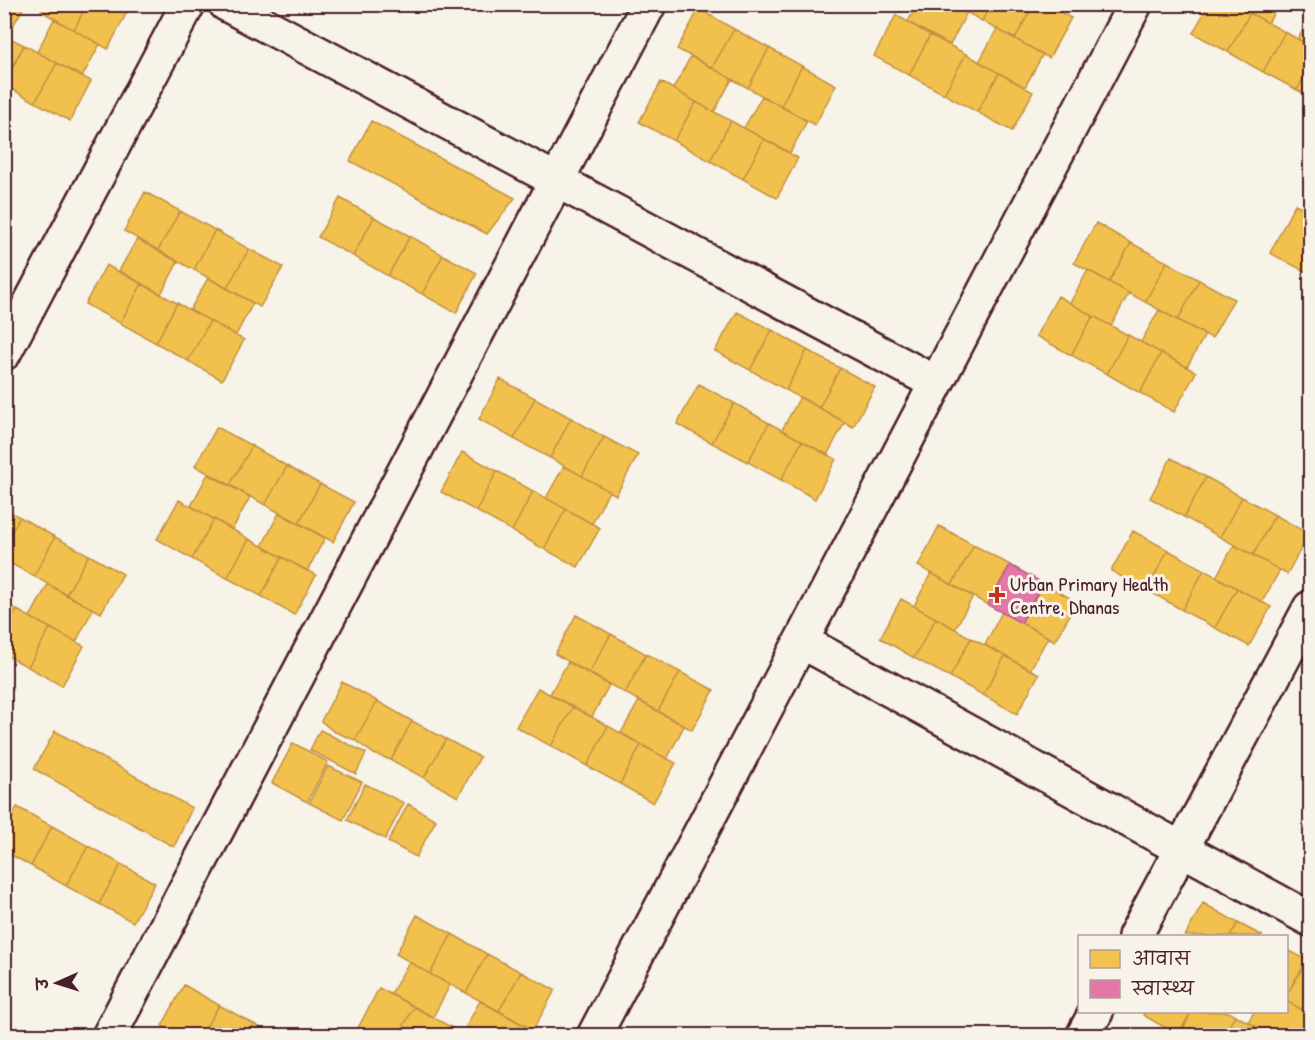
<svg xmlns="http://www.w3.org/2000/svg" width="1315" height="1040" font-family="'Patrick Hand','Playpen Sans Deva',sans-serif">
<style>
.homes{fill:#f2c14e;stroke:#c09044;stroke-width:1.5}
.health{fill:#e377a8;stroke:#b55d82;stroke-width:1.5}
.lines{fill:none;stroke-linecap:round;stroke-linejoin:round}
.street-casing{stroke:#4a1f2b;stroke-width:38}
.street{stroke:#f7f3e8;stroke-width:33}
.poi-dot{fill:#c8321e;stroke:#f7f3e8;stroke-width:2}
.labels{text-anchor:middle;stroke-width:6;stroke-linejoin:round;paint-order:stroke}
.poi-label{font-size:20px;fill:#4a1f2b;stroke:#f7f3e8;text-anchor:start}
</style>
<rect width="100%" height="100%" fill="#f7f3e8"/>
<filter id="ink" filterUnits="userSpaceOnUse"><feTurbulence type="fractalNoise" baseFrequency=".0167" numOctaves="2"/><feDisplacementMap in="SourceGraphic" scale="12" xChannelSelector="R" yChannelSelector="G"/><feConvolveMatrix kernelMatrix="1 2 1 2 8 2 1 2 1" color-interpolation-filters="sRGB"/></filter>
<g filter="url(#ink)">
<path class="homes" d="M4,4l21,1 -18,31 -3,-1z
M44,4h43l-13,26 -33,-19z
M87,4h34l8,4 -21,41 -34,-19z
M917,4h35l15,8 -17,33 -42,-23z
M952,4h39l-9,17z
M991,4h43l-19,35 -33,-18z
M1034,4h12l25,14 -22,40 -34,-19z
M1209,4h25l16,9 -22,39 -35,-19z
M1234,4h45l-11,19z
M699,9l35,20 -22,39 -35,-19z
M1250,13l35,19 -22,40 -35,-20z
M896,15l34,20 -21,40 -35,-19z
M1310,17v29l-12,-7z
M54,19l46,25 -18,33 -45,-25z
M734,29l35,19 -21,40 -36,-20z
M997,29l46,25 -18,33 -46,-25z
M1285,32l25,14v19l-13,25 -34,-18z
M4,35l20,10 -20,36z
M930,35l36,19 -22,40 -35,-19z
M24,45l33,18 -22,39 -31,-17z
M769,48l33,18 -21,40 -33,-18z
M966,54l33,19 -22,39 -33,-18z
M691,56l41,23 -18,33 -41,-23z
M57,63l34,18 -21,40 -35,-19z
M1310,65v32l-13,-7z
M802,66l34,19 -21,40 -34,-19z
M999,73l34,19 -21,39 -35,-19z
M661,82l35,20 -22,39 -35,-19z
M762,96l45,25 -17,32 -46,-25z
M696,102l35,19 -21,40 -36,-20z
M371,121l144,77 -28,36 -137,-73z
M731,121l33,18 -21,40 -33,-18z
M764,139l34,19 -21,40 -34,-19z
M145,192l35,19 -22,39 -34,-19z
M340,198l34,19 -21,39 -35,-19z
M1295,204l15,7v63l-40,-21z
M180,211l35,19 -21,40 -36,-20z
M374,217l36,19 -22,40 -35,-20z
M1096,223l35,20 -22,39 -35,-19z
M215,230l34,19 -22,39 -33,-18z
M410,236l33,19 -21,39 -34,-18z
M137,239l41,23 -17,32 -42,-23z
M1131,243l36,19 -22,40 -36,-20z
M249,249l34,18 -23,40 -33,-19z
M443,255l34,18 -21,40 -34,-19z
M1167,262l32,18 -21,40 -33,-18z
M106,265l36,19 -22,39 -35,-19z
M1088,270l41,23 -18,33 -41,-23z
M208,278l45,25 -17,32 -46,-25z
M1199,280l35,19 -22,39 -34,-18z
M142,284l35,19 -21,40 -36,-20z
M1058,296l35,20 -22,39 -35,-19z
M177,303l33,18 -22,40 -32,-18z
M1159,310l46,25 -18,32 -46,-25z
M737,312l35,18 -22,40 -35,-19z
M1093,316l35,19 -21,39 -36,-19z
M210,321l34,19 -22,40 -34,-19z
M772,330l35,20 -21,40 -36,-20z
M1128,335l33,18 -21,40 -33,-19z
M807,350l33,18 -21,40 -33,-18z
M1161,353l35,19 -22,40 -34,-19z
M840,368l35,19 -22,40 -34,-19z
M500,379l35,19 -21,41 -35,-20z
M699,384l35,19 -22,40 -35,-19z
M800,397l45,25 -18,33 -45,-25z
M535,398l36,20 -21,40 -36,-19z
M734,403l35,20 -21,39 -36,-19z
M571,418l33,19 -22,39 -32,-18z
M769,423l33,18 -21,39 -33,-18z
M217,427l35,19 -22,39 -35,-19z
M604,437l34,18 -22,40 -34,-19z
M802,441l34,18 -21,40 -34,-19z
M252,446l35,20 -22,39 -35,-20z
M462,452l35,19 -21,40 -35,-19z
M1171,458l35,19 -22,40 -34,-19z
M287,466l33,18 -21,39 -34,-18z
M564,466l45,25 -17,33 -46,-26z
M497,471l36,20 -21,40 -36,-20z
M208,474l42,23 -18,33 -41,-24z
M1206,477l36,20 -22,40 -36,-20z
M320,484l34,18 -21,40 -34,-19z
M533,491l33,18 -22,40 -32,-18z
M1242,497l33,18 -22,40 -33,-18z
M179,500l35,19 -22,40 -35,-20z
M4,509l16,8 -16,28z
M566,509l34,19 -22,39 -34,-18z
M279,513l46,25 -18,33 -45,-25z
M1275,515l34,19 -22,40 -34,-19z
M20,517l35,20 -21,39 -30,-16v-15z
M214,519l35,20 -22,39 -35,-19z
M939,526l35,19 -22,40 -34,-19z
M1133,531l35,19 -21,40 -36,-19z
M55,537l34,18 -23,40 -32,-19z
M249,539l33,18 -21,39 -34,-18z
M974,545l36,20 -22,40 -36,-20z
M1234,545l46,25 -18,32 -46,-25z
M1168,550l36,20 -22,40 -35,-20z
M89,555l34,19 -22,39 -35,-18z
M282,557l34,18 -22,40 -33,-19z
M1204,570l33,18 -22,40 -33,-18z
M931,573l42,23 -18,33 -41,-23z
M1043,583l34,19 -22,39 -34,-18z
M48,584l45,25 -17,33 -46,-25z
M1237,588l34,19 -22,39 -34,-18z
M901,599l35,19 -22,40 -34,-20z
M4,603l13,7 -13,23z
M17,610l33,18 -22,39 -24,-13v-21z
M1002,612l46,25 -18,33 -45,-25z
M576,615l35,19 -22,39 -34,-19z
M936,618l35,20 -21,39 -36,-19z
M50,628l34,18 -22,40 -34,-19z
M611,634l35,20 -21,39 -36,-20z
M971,638l34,18 -22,39 -33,-18z
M646,654l34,18 -22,39 -33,-18z
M1005,656l34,18 -22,40 -34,-19z
M568,662l41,23 -17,32 -42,-23z
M680,672l34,18 -22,40 -34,-19z
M342,682l35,19 -22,39 -22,-9 -12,-10z
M538,688l35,19 -22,39 -35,-19z
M377,701l35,20 -21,39 -17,-6 -19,-14z
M639,701l45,25 -17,33 -46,-26z
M573,707l35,19 -21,40 -36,-20z
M412,721l34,18 -22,39 -33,-18z
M608,726l33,19 -21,39 -33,-18z
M320,730l46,23 -10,21 -46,-24z
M55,731l137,77 -18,39 -140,-78z
M446,739l34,18 -22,40 -34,-19z
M293,743l35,19 -21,40 -35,-19z
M641,745l35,18 -23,40 -33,-19z
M328,766l34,16 -19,38 -34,-17z
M365,784l39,19 -19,36 -38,-19z
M408,804l28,16 -20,37 -28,-15z
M17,807l35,19 -21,40 -27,-15v-20z
M52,826l36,20 -22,40 -35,-20z
M88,846l33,18 -22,40 -33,-18z
M121,864l34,19 -22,39 -34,-18z
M1203,903l35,20 -8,13h-45z
M417,915l35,19 -22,40 -34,-20z
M1238,923l19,10 6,3h-33z
M452,934l35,20 -21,39 -36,-19z
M1286,949l21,11 -21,36z
M487,954l34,18 -22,39 -33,-18z
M1307,960l3,2v52l-24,-13v-5z
M409,962l41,23 -17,32 -42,-23z
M521,972l34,18 -22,40 -34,-19z
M184,985l35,20 -18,31h-20l-19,-10z
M379,988l35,19 -16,29h-26l-14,-8z
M480,1001l45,25 -5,10 -58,-2z
M1286,1001l24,13 -10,22h-27l-25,-14 6,-10h32z
M219,1005l35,19 -6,12h-47z
M414,1007l35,19 -5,10h-46z
M1145,1012h46l-13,23 -35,-20z
M1191,1012h38l6,3 -11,21h-44z
M1235,1015l33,18 -2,3h-42z
M254,1024l13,8 8,4h-27z
M449,1026l13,8 4,2h-22z"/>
<path class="health" d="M1010,565l33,18 -22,40 -33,-18z"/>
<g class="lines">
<g class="street-casing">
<path id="street" d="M226,4l710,379
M4,353l184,-349
M801,641l509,278
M1135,936l175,-328
M109,1036l540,-1032
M594,1036l541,-1032
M1083,1036l13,-24"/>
</g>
<use href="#street" class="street"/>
</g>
</g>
<path class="poi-dot" d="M994 586h6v6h6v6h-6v6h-6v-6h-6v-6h6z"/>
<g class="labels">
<g class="poi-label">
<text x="1010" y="591">Urban Primary Health<tspan x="1010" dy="23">Centre, Dhanas</tspan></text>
</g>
</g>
<rect width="1315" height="1040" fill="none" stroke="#f7f3e8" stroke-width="24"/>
<rect x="12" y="12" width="1291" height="1016" fill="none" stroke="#4a1f2b" stroke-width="2" filter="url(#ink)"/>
<rect x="1078" y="935" width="210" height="78" fill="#f7f3e8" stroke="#b29e9c" stroke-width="1.5"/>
<rect x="1090" y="950" width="30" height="18" fill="#f2c14e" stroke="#b29e9c" stroke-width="1.5"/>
<text x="1132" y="965" font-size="18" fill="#4a1f2b">आवास</text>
<rect x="1090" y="980" width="30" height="18" fill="#e377a8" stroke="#b29e9c" stroke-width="1.5"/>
<text x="1132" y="995" font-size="18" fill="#4a1f2b">स्वास्थ्य</text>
<g transform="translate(57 983) rotate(267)" stroke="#f7f3e8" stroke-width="4.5" paint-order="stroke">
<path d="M0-4.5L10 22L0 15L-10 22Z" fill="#4a1f2b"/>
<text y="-9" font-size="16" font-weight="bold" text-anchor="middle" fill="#4a1f2b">उ</text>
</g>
</svg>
